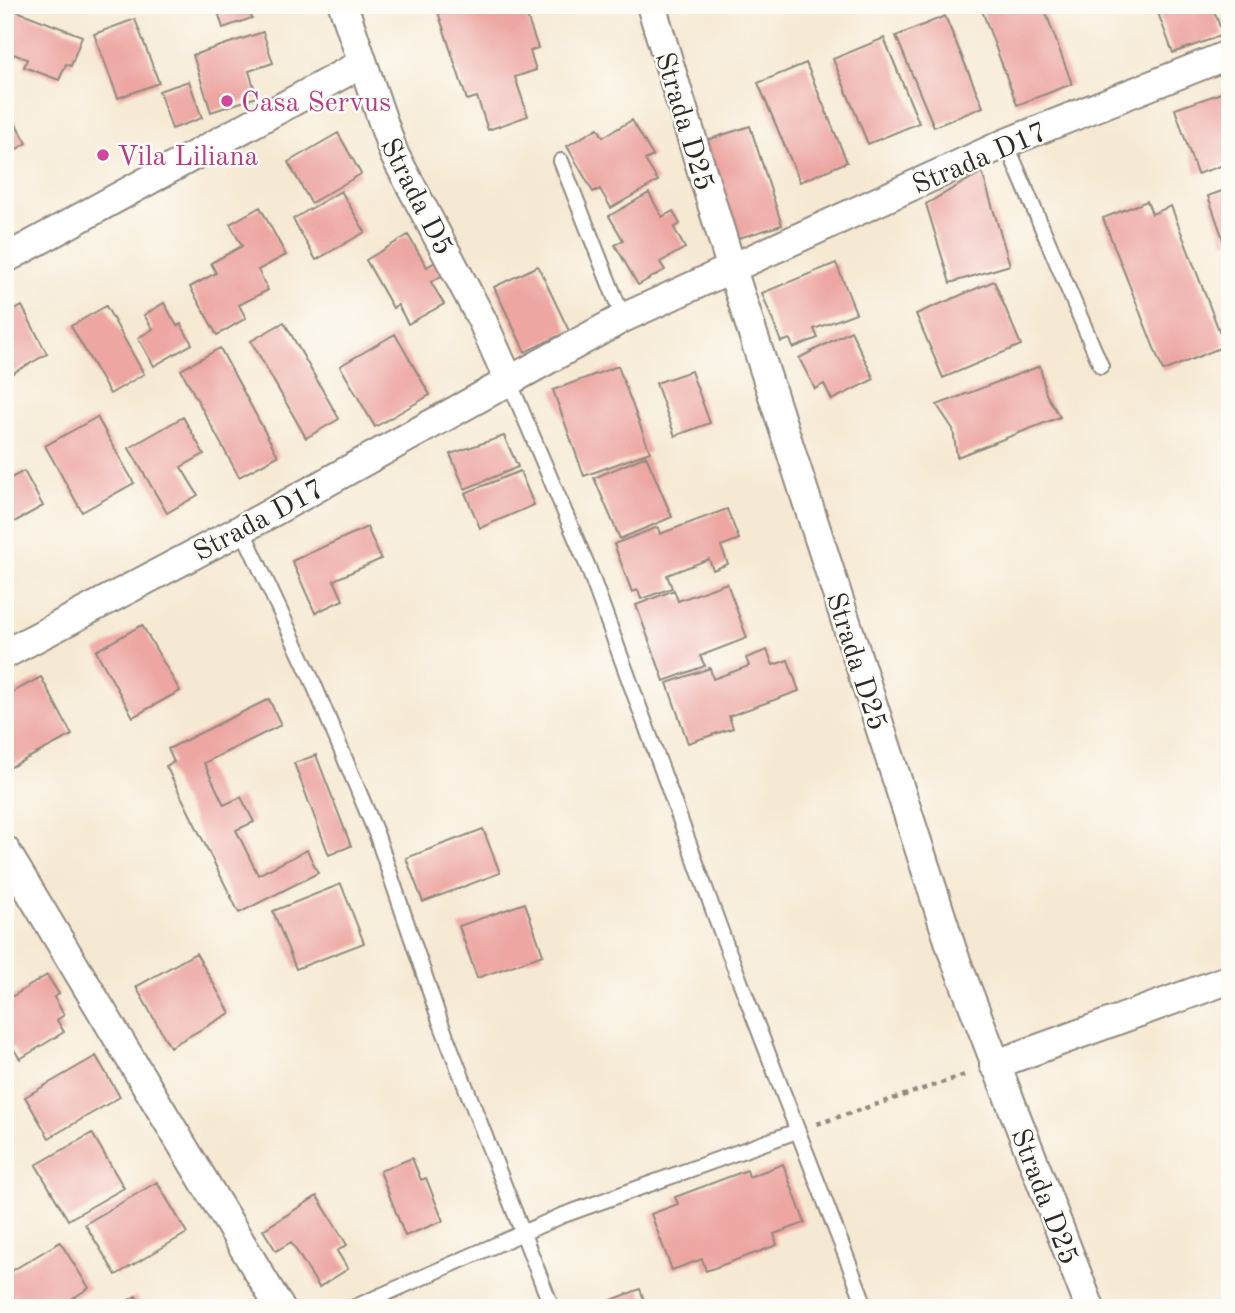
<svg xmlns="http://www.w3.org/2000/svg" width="1235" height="1313" font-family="'Old Standard TT',serif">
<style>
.building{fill:#eda6a2}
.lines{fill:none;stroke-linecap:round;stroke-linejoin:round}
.service-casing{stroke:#908a7f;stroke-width:18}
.minor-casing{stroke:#908a7f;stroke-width:32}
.path{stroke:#908a7f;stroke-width:4.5;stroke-dasharray:5 5;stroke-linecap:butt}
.service{stroke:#fff;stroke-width:14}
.minor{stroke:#fff;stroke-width:28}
.hotel-dot{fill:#d1479c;stroke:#fdfcf7;stroke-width:2.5}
.labels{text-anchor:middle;stroke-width:5;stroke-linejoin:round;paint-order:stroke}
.hotel-label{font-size:28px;fill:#b23c85;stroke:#fdfcf7;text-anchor:start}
.street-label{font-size:28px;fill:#2b2b2b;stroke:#fdfcf7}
</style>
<rect width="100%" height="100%" fill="#fdfcf7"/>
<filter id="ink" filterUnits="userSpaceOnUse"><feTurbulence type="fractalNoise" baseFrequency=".0143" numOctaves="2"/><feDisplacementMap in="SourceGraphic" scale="14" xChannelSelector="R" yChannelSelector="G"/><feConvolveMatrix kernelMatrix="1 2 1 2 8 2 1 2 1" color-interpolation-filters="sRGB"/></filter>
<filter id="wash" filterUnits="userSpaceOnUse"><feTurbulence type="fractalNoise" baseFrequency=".00686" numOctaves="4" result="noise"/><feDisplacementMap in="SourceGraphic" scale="28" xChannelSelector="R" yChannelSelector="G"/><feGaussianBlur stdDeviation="1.57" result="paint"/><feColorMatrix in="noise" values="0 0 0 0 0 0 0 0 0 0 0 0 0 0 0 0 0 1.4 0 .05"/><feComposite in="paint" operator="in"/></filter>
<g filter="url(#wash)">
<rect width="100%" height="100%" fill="#f6e9d3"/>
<g id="blocks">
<path class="building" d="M216,5h31l5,13 -29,10z
M512,5h11l15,43 -8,3 6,19 -21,7 13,39 -40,14 -11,-33 -10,3 -31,-94z
M980,5h63l29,79 -55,21z
M1155,5h57l11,30 -50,18z
M14,10l68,26 -11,30 -5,-2 -7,16 -35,-13 3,-8 -22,-8v-30l6,-3z
M945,16l38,91 -49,20 -38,-91z
M135,19l24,64 -41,15 -24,-64z
M263,32l10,31 -24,8 8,26 -46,15 -18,-57z
M884,38l35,85 -51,21 -35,-85z
M806,63l41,99 -47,20 -42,-99z
M189,81l13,37 -30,11 -13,-38z
M1230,90v73l-33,11 -22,-65z
M5,106l22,37 -22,13z
M632,120l21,36 -8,4 13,21 -47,27 -11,-19 -7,3 -26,-46 31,-18 5,9z
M750,126l32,99 -53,16 -31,-98z
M338,133l23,41 -50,29 -23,-41z
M982,172l28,93 -60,18 -24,-79z
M1230,188v52l-6,2 -16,-46z
M341,191l24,41 -49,28 -23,-41z
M649,193l13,24 11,-6 7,13 -6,4 11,20 -25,14 5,8 -27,15 -23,-40 8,-5 -14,-24z
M1147,201l5,13 19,-8 54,140 -62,25 -60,-153z
M260,207l26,48 -28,15 10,20 -29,15 7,13 -29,17 -27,-48 26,-14 -5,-10 31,-17 -12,-22z
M408,235l19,32 8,-5 8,13 -12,7 13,22 -36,20 -10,-19 -5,3 -27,-48z
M836,263l20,50 -42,16 4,9 -25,10 -3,-9 -9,3 -19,-49z
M538,266l31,65 -44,21 -31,-65z
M994,281l27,64 -78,33 -27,-64z
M164,303l13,23 4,-2 11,20 -38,22 -16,-28 15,-9 -9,-14z
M22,306l25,48 -36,20 -6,-10v-49z
M106,306l38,68 -34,20 -39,-68z
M284,322l55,97 -33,19 -55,-97z
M851,331l23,48 -42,21 -8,-16 -9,5 -16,-31z
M395,334l35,61 -55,32 -35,-61z
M220,348l58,108 -39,21 -58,-107z
M618,366l32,86 -66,24 -31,-86z
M1040,366l6,28 14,23 -103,40 -4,-28 -16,-24z
M691,371l19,52 -35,13 -19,-53z
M97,417l37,66 -52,29 -37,-66z
M183,417l21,37 -23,13 17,28 -31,18 -38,-65z
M504,436l14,31 -53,22 -15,-35z
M646,456l26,61 -52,22 -26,-61z
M24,471l19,35 -38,21v-54l4,6z
M520,471l14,34 -54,23 -15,-35z
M727,509l12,30 -18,7 7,18 -15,6 -4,-11 -42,16 5,13 -31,11 -3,-9 -6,2 -18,-48 44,-17 2,7z
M367,527l14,32 -47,21 9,20 -28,13 -23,-52z
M727,583l20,55 -47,18 5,10 -41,15 -28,-76 38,-15 4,11z
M142,625l38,66 -47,26 -37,-66z
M767,650l6,15 15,-5 11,31 -70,25 4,12 -45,15 -21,-60 43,-15 3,11 36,-13 -3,-8z
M41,677l31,58 -67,35v-74z
M269,699l12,26 -77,38 20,42 17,-8 13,25 -18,8 22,45 49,-25 11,23 -79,40 -73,-147 8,-4 -6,-13z
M316,755l35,91 -22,9 -35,-92z
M483,829l17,44 -77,29 -17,-44z
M341,884l23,59 -68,26 -23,-58z
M525,903l18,52 -66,23 -18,-52z
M196,953l34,60 -60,34 -34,-60z
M47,975l12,19 -5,3 10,18 -7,5 7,12 -44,27 -9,-14 -6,3v-47z
M96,1056l24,41 -71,41 -24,-41z
M92,1133l32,55 -56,32 -32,-55z
M412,1158l9,22 5,-2 17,43 -38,15 -25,-65z
M783,1164l22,59 -31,11 3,11 -71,26 -4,-12 -30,11 -21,-56 27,-10 -3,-7 72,-27 2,7z
M157,1182l30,51 -71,42 -31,-51z
M317,1196l30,49 -10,6 11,18 -29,18 -28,-45 -15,9 -13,-21z
M60,1242l29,46 -32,20h-52v-33z
M640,1289l7,19h-56z
M136,1296l7,12h-27z"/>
</g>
</g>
<g filter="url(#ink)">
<use href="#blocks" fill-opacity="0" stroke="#908a7f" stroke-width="2"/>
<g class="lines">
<g class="service-casing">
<path id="service" d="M1006,143l95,223
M561,161l62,157
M509,381l79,186 135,370 143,371
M242,529l70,151 64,153 64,188 112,287
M353,1308l208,-92 236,-85"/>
</g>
<g class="minor-casing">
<path id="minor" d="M343,5l51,149 88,166 27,61
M651,5l80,261 222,687 137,355
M5,259l356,-195
M5,654l237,-125 381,-211 383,-175 224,-89
M5,850l275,458
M994,1065l236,-86"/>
</g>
<path class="path" d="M817,1124l151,-50"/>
<use href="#service" class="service"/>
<use href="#minor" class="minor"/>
</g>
</g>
<g class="hotel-dot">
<circle cx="227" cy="101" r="7"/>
<circle cx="103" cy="155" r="7"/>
</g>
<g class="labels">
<g class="hotel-label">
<text x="241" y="111">Casa Servus</text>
<text x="117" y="165">Vila Liliana</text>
</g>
<g class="street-label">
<text transform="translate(686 121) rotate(73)" y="10">Strada D25</text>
<text transform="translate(979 157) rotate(-23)" y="10">Strada D17</text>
<text transform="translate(418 196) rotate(63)" y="10">Strada D5</text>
<text transform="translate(258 519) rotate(-28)" y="10">Strada D17</text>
<text transform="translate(858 661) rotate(72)" y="10">Strada D25</text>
<text transform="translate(1046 1196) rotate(69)" y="10">Strada D25</text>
</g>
</g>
<rect width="1235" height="1313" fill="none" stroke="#fdfcf7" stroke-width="28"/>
</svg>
